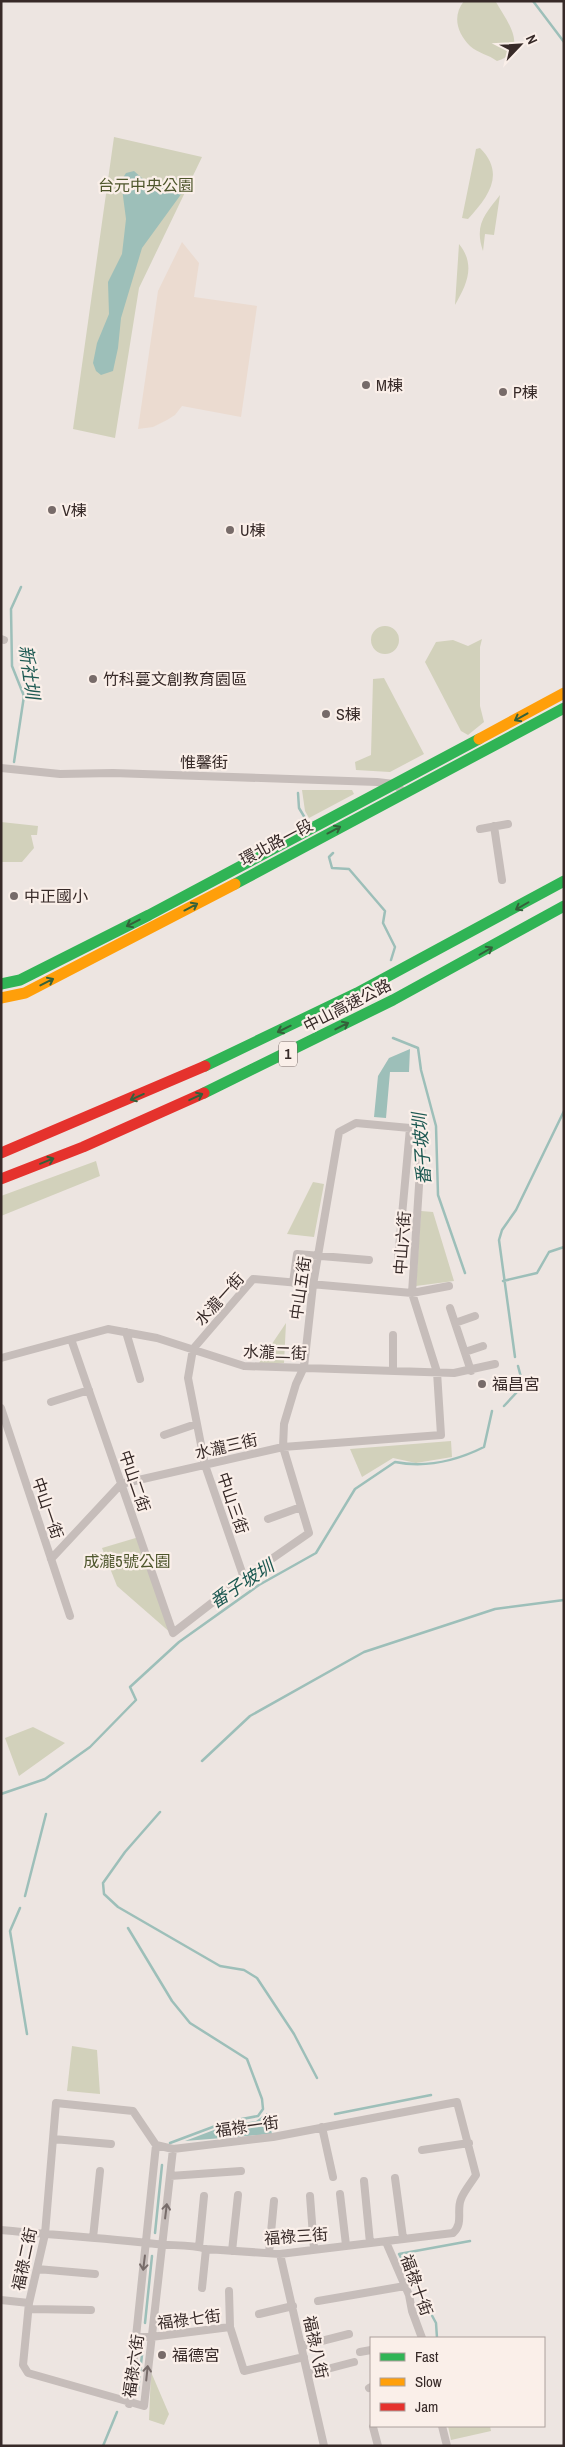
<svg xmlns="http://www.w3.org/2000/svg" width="565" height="2447" font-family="'Archivo Narrow','Noto Sans TC',sans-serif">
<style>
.green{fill:#d2d1bb}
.plaza{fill:#ebdbd0}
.water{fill:#9dbfb9}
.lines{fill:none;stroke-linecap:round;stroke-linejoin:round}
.stream{stroke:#9dbfb9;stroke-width:2.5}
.street{stroke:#c6bdba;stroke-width:8}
.fast{stroke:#30b455;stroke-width:11}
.slow{stroke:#ff9f0a;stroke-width:11}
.jam{stroke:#e5322d;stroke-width:11}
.oneway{stroke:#34613a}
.oneway2{stroke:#776c6a}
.poi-dot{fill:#776b69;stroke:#faefe9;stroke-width:2}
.labels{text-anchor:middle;stroke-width:4.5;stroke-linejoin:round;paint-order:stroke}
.shield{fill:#faefe9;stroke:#726562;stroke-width:1}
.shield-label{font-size:15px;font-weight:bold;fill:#372a28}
.park-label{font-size:16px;fill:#4e562c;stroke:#faefe9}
.poi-label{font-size:16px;fill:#372a28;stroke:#faefe9;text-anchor:start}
.street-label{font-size:16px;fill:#372a28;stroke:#faefe9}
.water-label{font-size:18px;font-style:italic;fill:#1d5952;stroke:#faefe9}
</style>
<rect width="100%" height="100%" fill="#ede5e1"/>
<path class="green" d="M464,1l32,1c10,18 35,48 1,59 -8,-6 -19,-8 -27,-15 -13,-13 -18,-30 -6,-45z
M114,137l88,20 -63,131 -24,150 -42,-9z
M480,148c26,26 8,49 -12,71l-6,-1 14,-69z
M500,195l-6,40 -9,-1 -2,17c-9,-26 2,-37 17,-56z
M459,244c17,21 8,40 -4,61z
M371 640a14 14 0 1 1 28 0a14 14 0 1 1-28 0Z
M482,639l-2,8v59l4,16 -16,13 -7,-4 -36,-69 11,-20 17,-2 15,6z
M384,678l40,76 -34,18 -34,-2 -1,-8 16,-7 2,-76z
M302,790h50l2,4 -45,24 -4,-7z
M1,822l37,4 -1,9h-6l3,13 -12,14h-21z
M96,1161l4,15 -99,40v-20z
M313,1182l11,2 -10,53 -27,-3z
M421,1211l12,1 21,69 -38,5z
M286,1323l-2,40h-25z
M451,1441l1,16 -36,6 -23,-5 -31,19 -12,-28z
M139,1537l33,97 -55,-48 -15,-38z
M33,1727l32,16 -46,33 -14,-38z
M72,2046l25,4 3,44 -33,-3z
M151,2372l18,42 -5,11 -15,-5z
M448,2426h42l1,5 -40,9z"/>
<path class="plaza" d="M182,242l17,21 -5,34 63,9 -16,111 -59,-11 -7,9 -8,5 -14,7 -15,2 20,-138z"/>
<path class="water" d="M134,171l9,8 11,5 21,-7 5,6 2,10 -40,55 -21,70 -3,30 -5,23 -12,4 -5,-4 -3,-8 4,-20 12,-29 -1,-32 14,-28 4,-35 -5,-38 5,-8z
M410,1049l-1,23h-19l-4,46 -12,-1 4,-41 11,-18z
M267,2113l5,21 -87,7 42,-16 29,-4z"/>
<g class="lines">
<path class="stream" d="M533,1l31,41
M14,762l10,-66 -12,-30 -1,-57 10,-22
M298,793l1,15 6,10
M333,853l-4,4 3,11 17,1 36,42 -2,12 12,24 -4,13
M393,1038l25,10 3,22 15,56 2,69 27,78
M503,1281l34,-8 12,-21 15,-5
M515,1357l-16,-117 3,-10 14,-20 48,-99
M504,1406l13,-14 5,-11 -4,-15
M202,1761l48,-45 114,-64 131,-43 69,-9
M1,1794l44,-15 45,-32 46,-47 -6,-13 49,-45 80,-57 57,-32 39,-64 40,-27c31,6 61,-1 89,-15l8,-36
M160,1812l-35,40 -22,31 1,11 14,13 102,59 24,4 13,8 37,56 23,44
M25,1896l21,-82
M20,1908l-10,23 17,103
M128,1928l44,73 18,22 57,36 15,40 1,10 -5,7 -32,6 -56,21
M335,2114l96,-19
M155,2233l7,-68
M145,2323l7,-67
M437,2338l-1,-15 -37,-69 71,-13
M138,2390l5,-44
M103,2446l14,-34"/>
<path class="street" d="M1,639l3,1
M1,768l59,6 53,-1 264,9 17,2 10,8
M494,826l8,54
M480,829l28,-5
M398,1259l12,-131
M293,1283l4,-29 72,6
M450,1308l21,63
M455,1323l20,-7
M126,1332l14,47
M393,1335v35
M465,1352l18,-6
M1,1358l107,-29 49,9 87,28 210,7 41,-9
M51,1402l38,-12
M1,1408l69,208
M164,1435l32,-11
M268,1519l33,-12
M51,1559l70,-75 162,-37 158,-12 -4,-63 -25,-79 10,-153 -12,-12 -54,-5 -17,9 -26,153 -9,82 -8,17 -12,40 -1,23 26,86 -65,45 -71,55 -7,-20 -95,-274
M244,1578l-39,-113 -17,-87 5,-29 60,-70 159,14 37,-7
M322,2127l11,50
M53,2139l58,5
M422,2150l47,-7
M170,2176l71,-5
M395,2178l8,60
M364,2181l6,62
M340,2194l6,51
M310,2196l4,53
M1,2230c52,5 103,8 155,14 16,2 34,0 50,5l74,5 173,-21c11,-10 3,-22 8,-34 3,-8 10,-16 15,-24l-19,-73 -184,35 -100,12 -17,-4 -23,-34 -77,-8 -11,131 -16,69 -6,62 5,8 116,33 29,-257
M93,2238l7,-67
M386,2242l23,53 3,16 10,27
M199,2247l5,-51
M232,2251l6,-56
M269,2253l5,-52
M280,2254l44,192
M37,2269l58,5
M202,2288l4,-39
M229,2291l1,36
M1,2300l28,3
M318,2301l87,-15
M29,2309l62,1
M259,2314l34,-8
M135,2337h16l79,-10 14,44 60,-14
M302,2346l47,-12
M360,2352l11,-2
M308,2374l46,-12
M369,2388l2,-1
M129,2404l27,-259
M442,2426l5,20
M373,2427l5,19"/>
<path class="fast" d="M235,884l329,-176
M1,984l19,-4 129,-65 330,-176
M205,1066l152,-73 207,-112
M204,1093l189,-93 171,-94"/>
<path class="slow" d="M479,739l85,-46
M1,998l24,-5 210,-109"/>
<path class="jam" d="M1,1153l204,-87
M1,1179l82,-32 121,-54"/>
</g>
<defs><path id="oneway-shaft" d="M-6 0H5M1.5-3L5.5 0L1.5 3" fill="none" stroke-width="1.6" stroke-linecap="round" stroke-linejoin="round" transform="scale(1.25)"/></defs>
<g class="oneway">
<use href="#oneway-shaft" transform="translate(521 717) rotate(151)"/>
<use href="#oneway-shaft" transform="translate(334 830) rotate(-28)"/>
<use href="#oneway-shaft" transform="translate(522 906) rotate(150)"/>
<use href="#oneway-shaft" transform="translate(191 907) rotate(-28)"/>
<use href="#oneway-shaft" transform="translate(133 923) rotate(153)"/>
<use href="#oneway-shaft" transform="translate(486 951) rotate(-30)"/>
<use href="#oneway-shaft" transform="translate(47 982) rotate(-27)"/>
<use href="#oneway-shaft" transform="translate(342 1026) rotate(-27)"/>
<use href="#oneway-shaft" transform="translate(284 1029) rotate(154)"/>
<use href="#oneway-shaft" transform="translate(137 1097) rotate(156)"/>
<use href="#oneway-shaft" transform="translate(196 1097) rotate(-25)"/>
<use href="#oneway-shaft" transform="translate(47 1161) rotate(-22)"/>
</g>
<g class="oneway2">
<use href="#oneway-shaft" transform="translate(166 2211) rotate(-83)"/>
<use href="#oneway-shaft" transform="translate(144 2263) rotate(97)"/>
<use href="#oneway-shaft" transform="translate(147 2373) rotate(-84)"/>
</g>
<g class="poi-dot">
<circle cx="366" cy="385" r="5"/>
<circle cx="503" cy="392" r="5"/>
<circle cx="52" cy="510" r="5"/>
<circle cx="230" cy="530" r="5"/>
<circle cx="93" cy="679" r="5"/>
<circle cx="326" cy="714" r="5"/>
<circle cx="14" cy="896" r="5"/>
<circle cx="482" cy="1384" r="5"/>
<circle cx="162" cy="2355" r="5"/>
</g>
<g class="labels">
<rect class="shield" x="279" y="1041.5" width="18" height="25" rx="4"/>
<g class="shield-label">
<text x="288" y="1059">1</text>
</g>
<g class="park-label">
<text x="146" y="191">台元中央公園</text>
<text x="127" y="1567">成瀧5號公園</text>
</g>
<g class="poi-label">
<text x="376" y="391">M棟</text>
<text x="513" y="398">P棟</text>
<text x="62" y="516">V棟</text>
<text x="240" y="536">U棟</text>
<text x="103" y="685">竹科蔓文創教育園區</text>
<text x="336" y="720">S棟</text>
<text x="24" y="902">中正國小</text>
<text x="492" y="1390">福昌宮</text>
<text x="172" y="2361">福德宮</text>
</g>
<g class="street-label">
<text x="204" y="768">惟馨街</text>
<text transform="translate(276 842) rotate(-28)" y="6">環北路一段</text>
<text transform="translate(347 1005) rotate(-27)" y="6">中山高速公路</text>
<text transform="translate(402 1243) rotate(-86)" y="6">中山六街</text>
<text transform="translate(300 1288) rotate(-82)" y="6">中山五街</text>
<text transform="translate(219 1299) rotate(-48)" y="6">水瀧一街</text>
<text transform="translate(275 1352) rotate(2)" y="6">水瀧二街</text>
<text transform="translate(226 1446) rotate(-13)" y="6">水瀧三街</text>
<text transform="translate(135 1481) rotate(71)" y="6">中山二街</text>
<text transform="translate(233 1503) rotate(71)" y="6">中山三街</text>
<text transform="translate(48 1508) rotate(71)" y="6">中山一街</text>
<text transform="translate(247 2126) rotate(-8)" y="6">福祿一街</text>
<text transform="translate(296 2236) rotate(-4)" y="6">福祿三街</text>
<text transform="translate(24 2259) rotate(-78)" y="6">福祿二街</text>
<text transform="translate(417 2285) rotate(70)" y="6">福祿十街</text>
<text transform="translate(189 2319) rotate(-7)" y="6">福祿七街</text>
<text transform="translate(316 2347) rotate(78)" y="6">福祿八街</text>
<text transform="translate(133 2366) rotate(-82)" y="6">福祿六街</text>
</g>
<g class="water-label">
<text transform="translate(29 672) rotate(82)" y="6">新社圳</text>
<text transform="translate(422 1149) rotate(-94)" y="6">番子坡圳</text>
<text transform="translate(242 1584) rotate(-33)" y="6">番子坡圳</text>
</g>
</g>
<rect width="565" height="2447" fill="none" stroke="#372a28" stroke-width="5"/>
<rect x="370" y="2337" width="175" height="90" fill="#faefe9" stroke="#aca09c"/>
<rect x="380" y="2353" width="25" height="8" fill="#30b455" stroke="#aca09c"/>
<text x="415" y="2362" font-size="15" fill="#372a28">Fast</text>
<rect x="380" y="2378" width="25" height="8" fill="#ff9f0a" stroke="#aca09c"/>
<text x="415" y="2387" font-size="15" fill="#372a28">Slow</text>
<rect x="380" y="2403" width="25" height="8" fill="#e5322d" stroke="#aca09c"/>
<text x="415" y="2412" font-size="15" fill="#372a28">Jam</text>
<g transform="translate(520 45) rotate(65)" stroke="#faefe9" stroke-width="4" paint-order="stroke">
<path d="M0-4L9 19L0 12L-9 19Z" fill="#372a28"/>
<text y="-8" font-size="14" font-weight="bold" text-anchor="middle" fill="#372a28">N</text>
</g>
</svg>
